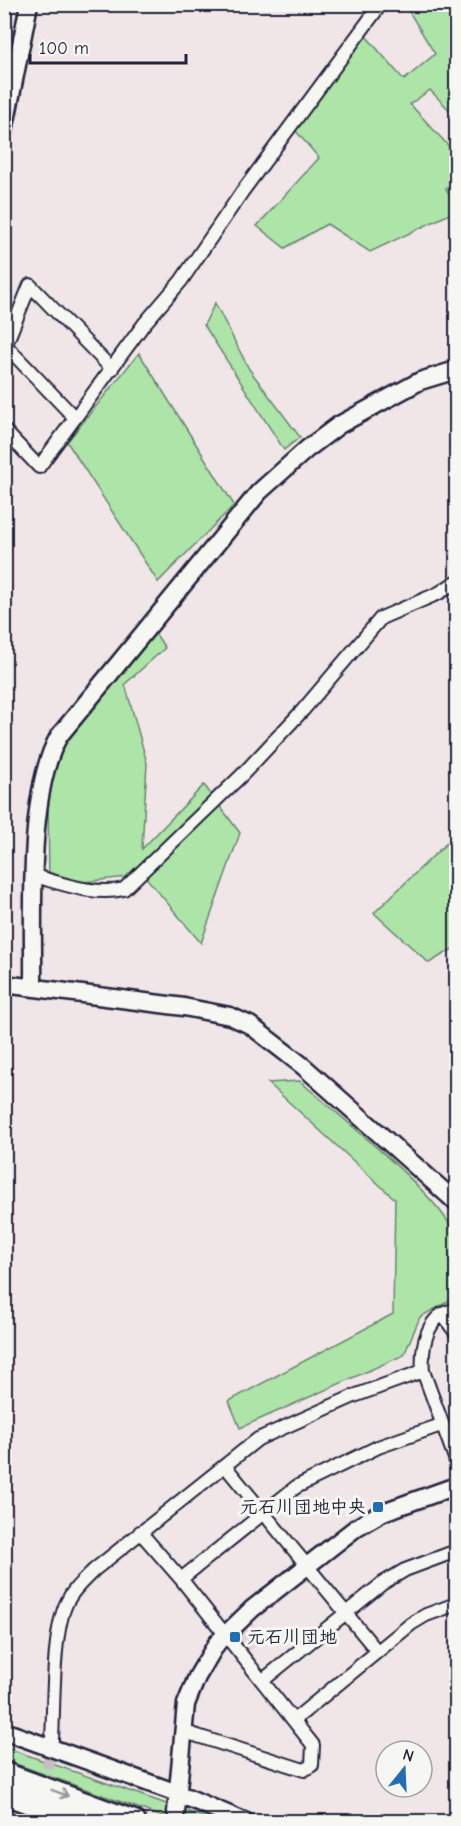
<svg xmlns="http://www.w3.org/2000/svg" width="461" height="1826" font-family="'Comic Neue','Klee One',sans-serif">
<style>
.built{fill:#e8d1d9}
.green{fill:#ade5a8;stroke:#688472;stroke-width:1.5}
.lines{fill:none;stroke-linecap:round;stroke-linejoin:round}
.street-tunnel{stroke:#c7bec5;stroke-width:12;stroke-dasharray:12 6;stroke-linecap:butt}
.street-casing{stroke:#22223b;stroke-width:16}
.secondary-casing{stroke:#22223b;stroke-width:21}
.highway-casing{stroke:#22223b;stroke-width:27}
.street{stroke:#f6f6f2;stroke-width:12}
.secondary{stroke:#f6f6f2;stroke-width:16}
.highway{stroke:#f6f6f2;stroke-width:22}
.oneway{stroke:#9797a0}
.poi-dot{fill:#1f6fb2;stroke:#f6f6f2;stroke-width:2}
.labels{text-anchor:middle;stroke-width:6;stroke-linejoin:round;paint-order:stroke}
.poi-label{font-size:18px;font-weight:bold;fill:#22223b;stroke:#f6f6f2;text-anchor:end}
</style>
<rect width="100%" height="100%" fill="#f0e5e7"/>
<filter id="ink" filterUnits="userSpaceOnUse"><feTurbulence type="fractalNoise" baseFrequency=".0167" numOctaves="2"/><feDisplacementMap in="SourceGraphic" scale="12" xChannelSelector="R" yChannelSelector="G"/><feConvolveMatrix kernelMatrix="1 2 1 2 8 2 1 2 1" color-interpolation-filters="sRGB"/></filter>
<g filter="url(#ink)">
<path class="built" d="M252,1622l14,17 -21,15 -11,-14z"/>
<path class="green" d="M405,5h51v112l-26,-27 -20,14 46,50v27l-10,8 10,17v5l-86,41 -43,-28 -42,24 -28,-22 62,-68 -24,-28 70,-95 39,45 31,-26z
M215,303l34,66 51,68 -16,13 -80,-125z
M139,353l95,152 -76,77 -91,-140z
M155,633l10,15 -40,36 22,79 -5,86 62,-64 36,48 -39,110 -57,-68 -95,11 -1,-96 15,-45z
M456,834v113l-27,16 -55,-50z
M300,1081c34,31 144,117 156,156 5,16 1,48 0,65l-7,-1 -29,16 -16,38 -164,73 -11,-27 164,-87 2,-115 -127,-116z
M4,1747l211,74h-41l-169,-61z"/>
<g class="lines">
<path class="street-tunnel" d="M42,1822l9,-80"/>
<g class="street-casing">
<path id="street" d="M6,346l69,72
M4,349l26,-64 82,84
M4,430l35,37 105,-143 37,-43 61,-89 139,-188
M35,876c29,8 59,20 89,13l118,-114 61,-65 78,-92 58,-25 17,-11
M456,1310c-29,3 -35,36 -33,61l33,90
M442,1314l14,19
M225,1466l152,185
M140,1532l41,47 132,166 -1,20 -8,5 -122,-39
M181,1579l115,-92 82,-40 63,-22
M262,1681l121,-98 22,-13 51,-19
M294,1720l117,-96 15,-9 30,-11
M52,1740c2,-36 0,-108 15,-138 6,-13 17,-22 27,-32l164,-131 96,-43 69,-25"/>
</g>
<g class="secondary-casing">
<path id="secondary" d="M4,131l25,-127
M4,984l180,23 46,9 20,9 53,41 153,136
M33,988c1,-69 -7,-194 26,-252l200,-244 48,-43 32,-24 81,-44 36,-11
M4,1731l173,62 69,29
M176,1812l10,-108 11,-27 20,-34 35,-34 105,-82 26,-15 73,-26"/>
</g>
<g class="highway-casing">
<path id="highway" d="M4,1774l130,48
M4,1793l80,29"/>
</g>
<use href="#street" class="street"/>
<use href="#secondary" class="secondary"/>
<use href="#highway" class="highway"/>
</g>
<defs><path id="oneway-shaft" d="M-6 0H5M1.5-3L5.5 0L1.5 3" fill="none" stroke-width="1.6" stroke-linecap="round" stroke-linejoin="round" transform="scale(1.5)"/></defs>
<use class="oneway" href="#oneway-shaft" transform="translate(60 1793) rotate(20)"/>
</g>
<g class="poi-dot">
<rect x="372" y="1501" width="12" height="12" rx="3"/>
<rect x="229" y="1631" width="12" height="12" rx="3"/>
</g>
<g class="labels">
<g class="poi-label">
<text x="366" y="1513">元石川団地中央</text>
<text x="247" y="1643" text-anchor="start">元石川団地</text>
</g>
</g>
<rect width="461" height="1826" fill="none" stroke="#f6f6f2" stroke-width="24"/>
<rect x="12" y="12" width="437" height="1802" fill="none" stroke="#22223b" stroke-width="2" filter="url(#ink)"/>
<g transform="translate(404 1769) rotate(18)"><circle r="28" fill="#f6f6f2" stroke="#a1a1a9" stroke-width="1.5"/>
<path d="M0-4.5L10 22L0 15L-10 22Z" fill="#1f6fb2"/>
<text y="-9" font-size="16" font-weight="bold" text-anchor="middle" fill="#22223b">N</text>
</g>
<path d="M30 54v9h156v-9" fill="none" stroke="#22223b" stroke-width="3"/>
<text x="39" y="54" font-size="18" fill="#22223b" stroke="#f6f6f2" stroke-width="4.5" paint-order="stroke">100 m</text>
</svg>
